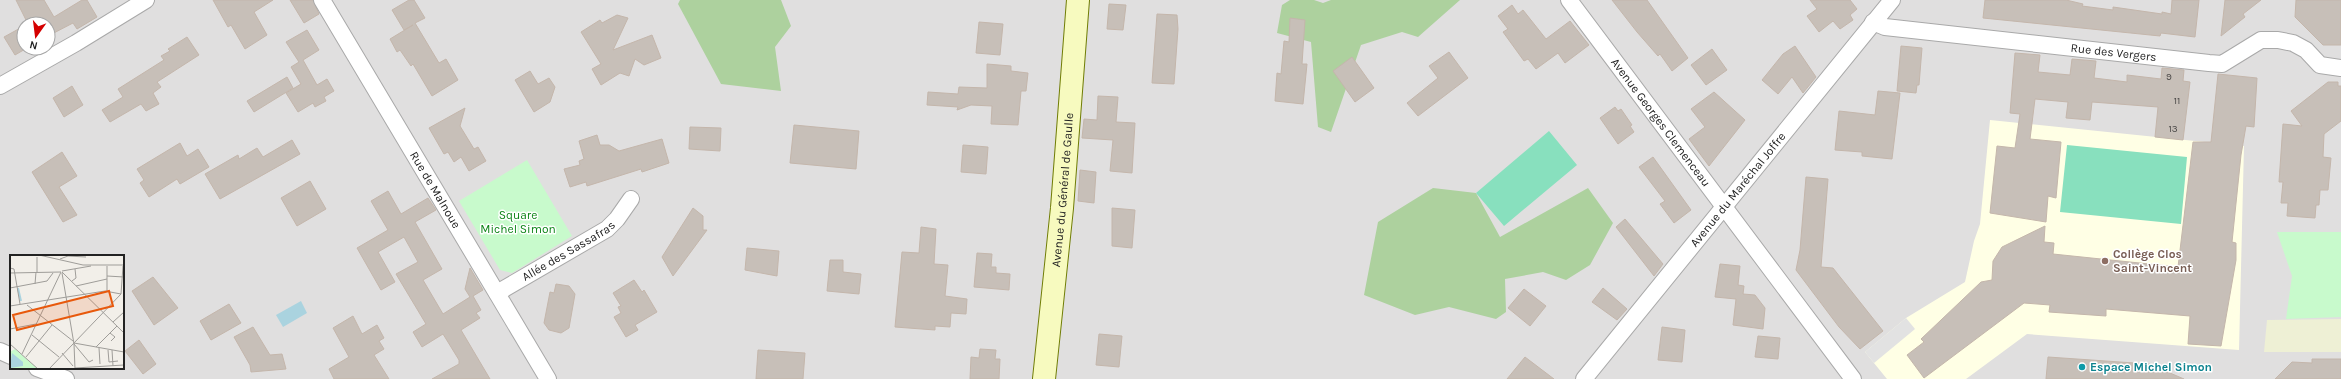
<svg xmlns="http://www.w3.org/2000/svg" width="2341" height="379" font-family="Karla,sans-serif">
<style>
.residential{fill:#e0dfdf;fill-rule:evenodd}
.education{fill:#ffffe5}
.farmland{fill:#eef0d5}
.forest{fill:#add19e}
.park{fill:#c8facc}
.pitch{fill:#88e0be}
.parking{fill:#e2e2e2}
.water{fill:#aad3df}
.building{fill:#c7bfb8;stroke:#c4b6ab}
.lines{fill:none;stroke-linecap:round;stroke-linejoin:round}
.street-casing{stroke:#a9a9a9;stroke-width:18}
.secondary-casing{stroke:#707d05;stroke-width:24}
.street{stroke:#fff;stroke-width:16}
.secondary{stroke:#f7fabf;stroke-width:22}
.education-dot{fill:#8d6e63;stroke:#fff;stroke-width:1.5}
.culture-dot{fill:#0f9aa8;stroke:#fff;stroke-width:1.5}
.labels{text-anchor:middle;stroke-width:3;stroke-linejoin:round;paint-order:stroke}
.number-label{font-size:10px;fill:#4b4948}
.street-label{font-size:12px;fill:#222;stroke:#fff}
.park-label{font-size:12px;fill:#0c8416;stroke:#fff}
.education-label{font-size:12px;font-weight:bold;fill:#785e54;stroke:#fff;text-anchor:start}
.culture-label{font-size:12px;font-weight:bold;fill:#0d838f;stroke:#fff;text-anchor:start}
.inset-river{fill:none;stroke:#aad3df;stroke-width:2}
.inset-road{fill:none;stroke:#9f9d99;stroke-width:1}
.view{fill:#e8590c;fill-opacity:0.15;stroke:#e8590c;stroke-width:2}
.inset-edge{fill:none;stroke:#222;stroke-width:2}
</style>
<rect width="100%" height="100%" fill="#f2efe9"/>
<path class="residential" d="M0,0h2341v379h-2341zM24,24h24v24h-24zM11,256h112v112h-112z"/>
<path class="education" d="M1990,120l254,26 -5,204 -212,-16 -61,45h-79l-22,-27 41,-34 59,-36 9,-41 6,-17z"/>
<path class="farmland" d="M2341,319v33h-77l3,-32z"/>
<path class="forest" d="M680,0h101l10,26 -16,21 6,44 -60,-7 -43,-80z
M1290,0h24l9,3 8,-3h129l-42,37 -16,-5 -41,13 -30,87 -13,-5 -7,-85 -34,-9 5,-28z
M1433,188l43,5 24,44 88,-49 25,35 -23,42 -24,15 -23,-8 -38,7 1,33 -10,7 -47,-12 -34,8 -51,-20 14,-73z"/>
<path class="park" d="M527,160l45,76 -60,37 -12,-3 -41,-69z
M2277,232h64v85l-55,2 6,-43z"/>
<path class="pitch" d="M1549,131l28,34 -73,61 -28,-33z
M2067,145l120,12 -6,67 -121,-12z"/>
<path class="parking" d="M1906,318l9,11 -41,34 -9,-11z"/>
<path class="water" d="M301,301l6,12 -24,14 -7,-12z"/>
<path class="building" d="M16,0h28l10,17 28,-17h5l10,17 -20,12 -4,-6 -25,13v-12h-20z
M213,0h60l-19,12 13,23 -22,14 -14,-24 -3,2z
M290,0h23l6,14 -15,9z
M409,0h5l11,18 -10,5 24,40 7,-4 12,21 -26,16 -19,-32 -2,2 -11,-16 -3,2 -7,-13 23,-14 -9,5 -12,-20z
M1612,0h35l41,58 -16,13 -12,-17 -2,2 -21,-24z
M1810,0h40l7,9 -7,6 3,5 -13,9 -7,-8 -14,11 -12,-16 10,-7z
M1985,0h81l17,4 -1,2 31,4v-3l49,7v-2l9,2 1,-14h27l-4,37 -34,-4 -1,3 -177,-18z
M2225,0h36l-18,14 2,3 -24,19z
M2296,0h45v45h-18l-28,-28z
M1109,4l17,1 -3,25 -16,-1z
M1512,5l6,9 5,-4 23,29 24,-18 19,24 -24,18 -7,-10 -22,16 -8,-10 -4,2 -21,-29 5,-3 -10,-13z
M1157,14l20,1 1,14 -4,55 -22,-1z
M617,15l11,3 -15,32 39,-15 9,23 -17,7 -9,-6 -6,17 -9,-3 -19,12 -9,-16 9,-5 -20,-32 19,-12 2,3z
M1290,18l15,2 -3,44h5l-4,40 -28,-3 2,-28 4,1 3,-33 5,1z
M979,22l24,2 -3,31 -24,-2z
M24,26v22h3l-12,7 -11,-18z
M307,30l12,20 -16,10 14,25 10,-6 7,12 -10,6 2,4 -11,6 -2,-4 -15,9 -12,-19 15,-9 -10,-17 8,-5 -13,-20z
M187,37l12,18 -42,27 4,5 -8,6 6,11 -13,7 -5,-7 -31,18 -8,-12 21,-13 -5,-8 46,-29 -3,-4 9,-5 -2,-2z
M1795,46l21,31 -13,16 -11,-16 -14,17 -16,-14 21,-26z
M1901,46l21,2 -3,37h-2l-1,8 -19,-2z
M1712,49l15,21 -21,15 -15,-20z
M1449,52l19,26 -50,38 -11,-13 31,-25 -9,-12z
M2015,53l25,2 -2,17 32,3 2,-16 24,2 -2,17 33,4v-7l34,4 1,-11 22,2 -1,11 7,1 -7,58 -28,-3 3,-30 -66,-5 -2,18 -24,-2 2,-16 -33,-3 -5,40 31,3 -5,56 -8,-2 -2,26 -56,-9 7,-67 18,2 5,-34 -10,-1z
M1352,57l22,31 -19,14 -22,-31z
M987,64l24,2v5l17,2 -2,18h-5l-3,34 -27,-1 1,-18 -21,-1 -14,5 1,-3 -31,-2 1,-13 30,2 1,-7 28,1z
M530,71l8,13 11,-6 6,9 -5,15 -16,10 -19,-32z
M2218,74l39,4 -3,49 -8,-1 -5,29 -9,87 4,1v17l-15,86 -33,-2 2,-28 -84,-7v7l-57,-4 1,-7 -26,-2 -100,75 -17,-23 17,-13 -3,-3 60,-57 11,-2 1,-19 9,-14 43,-21 -1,16 10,1 -1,11 125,13 15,-125h18z
M287,77l6,11 -39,24 -7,-11z
M2328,82h10v4h3v35l-17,13 -1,23 8,1 -3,32h-8l-1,15h-3l-1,13 -28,-2 1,-13h-7l2,-21h-4l4,-58 19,2 -11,-15z
M72,86l11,19 -19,12 -11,-19z
M1878,91l22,2 -8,66 -30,-3v-4l-27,-2 4,-39 36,4z
M1714,92l31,28 -36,46 -20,-27 16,-12 -14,-18z
M1098,96l20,1 -2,25 19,1 -3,50 -22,-2 3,-31 -31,-2 2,-19 13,1z
M1615,107l3,4 3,-2 11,16 -2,1 4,6 -16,12 -18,-26z
M465,108l-5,18 14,23 4,-2 8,14 -17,10 -8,-14 -7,5 -6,-10 -4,2 -15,-26z
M794,125l65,6 -3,38 -66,-6z
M690,127l31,1 -1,23 -31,-2z
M597,135l3,10h9l10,6 43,-12 7,24 -27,9 -1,-3 -54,17 -1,-4 -16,5 -6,-18 16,-4 -1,-4 5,-2 -5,-18z
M292,140l8,14 -80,45 -15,-25 33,-19 1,4 18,-11 6,9z
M180,143l7,13 11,-7 11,18 -29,17 -3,-5 -28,18 -9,-14 4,-3 -7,-11z
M963,145l25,2 -2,27 -25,-2z
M62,152l15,24 -18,11 18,28 -14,7 -31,-50z
M1653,157l38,53 -17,13 -14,-19 5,-3 -26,-34z
M1080,170l16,2 -2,31 -16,-2z
M1806,177l22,2 -7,88 12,1 50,63 -23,18 -21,-22 -43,-57 4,-20z
M310,181l16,28 -29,17 -16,-28z
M388,191l13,23 27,-16 8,12 -21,12 27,47 -19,11 20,34 27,-17 -5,-8 5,-21 13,22 -10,6 8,14 -5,3 4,5 -19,12 29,49h-58l27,-15v-4l-16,-26 -21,13 -9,-15 13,-8 -30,-50 22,-12 -14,-25 -26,15 17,30 -14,8 -24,-42 31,-18 -17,-29z
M693,208l10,8v14h4l-34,46 -11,-19z
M1112,208l23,2 -3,38 -20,-2z
M1625,219l38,45 -9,12 -38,-49z
M921,227l15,2 -2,35 14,1 -3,31 22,3 -1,15 -15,-1 -1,14 -15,-1v4l-40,-3 7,-75 17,1z
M747,248l32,3 -2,25 -32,-6z
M977,253l15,1 -1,13h5v6l14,1 -1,16 -35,-3z
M830,260h13v12l18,2 -2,20 -32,-3z
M1720,264l20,2 -2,19 6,1 -1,8 12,1 10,13 -2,21 -30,-4 3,-26 -21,-2z
M153,277l25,31 -24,17 -22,-34z
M634,280l8,12 2,-2 13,22 -22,13 3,5 -12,7 -12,-20 7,-4 -3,-6 3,-1 -8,-13z
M556,284l13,2 6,8 -6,34 -8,5 -12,-3 -5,-7 6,-31 4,1z
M1603,288l24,21 -10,11 -25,-18z
M1524,289l22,17 -16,20 -22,-18z
M229,304l12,19 -30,17 -11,-19z
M353,316l9,18 15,-9 7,13 -5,3 5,8 -10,6 15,24h-55l-5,-10 20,-12 -16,-29z
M253,327l17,28 12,-1 4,15 -35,3 -1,-7 -16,-28z
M1662,327l23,3 -3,32 -24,-2z
M1099,334l23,2 -3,31 -23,-2z
M1758,336l22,2 -2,21 -23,-2z
M139,340l17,24 -13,10 -18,-23z
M980,349l16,1 -1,9h5l-1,20h-29l1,-22 8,1z
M758,350l47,3 -2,26h-47z
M1525,357l29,22h-47z
M2048,357l101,7 35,15h-138z
M2312,359h29v20h-66l17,-17 20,1z"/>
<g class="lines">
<g class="street-casing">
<g id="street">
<path id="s1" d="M322,0l226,379"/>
<path id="s2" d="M1569,0l284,379"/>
<path id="s3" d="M1873,22l12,5 324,36 13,1 39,-24h17l15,3 13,7 14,15 21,3"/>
<path d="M0,86l76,-43 70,-43"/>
<path id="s4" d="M497,293l110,-64 10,-10 14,-20"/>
<path d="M0,351l11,5"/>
<path d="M37,368l29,11"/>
<path id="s5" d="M1584,379l308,-379"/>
</g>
</g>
<g class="secondary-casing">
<g id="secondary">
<path id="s6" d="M1044,379l18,-171 16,-208"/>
</g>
</g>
<use href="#street" class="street"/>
<use href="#secondary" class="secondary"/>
</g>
<circle class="education-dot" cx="2105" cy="261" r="4"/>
<circle class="culture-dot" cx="2082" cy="367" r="4"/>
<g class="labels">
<g class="number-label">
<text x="2169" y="80">9</text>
<text x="2177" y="104">11</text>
<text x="2173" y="132">13</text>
</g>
<g class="street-label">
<text dy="4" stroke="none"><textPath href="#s3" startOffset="243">Rue des Vergers</textPath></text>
<text dy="4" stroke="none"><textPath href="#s2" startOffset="153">Avenue Georges Clemenceau</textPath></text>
<text dy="4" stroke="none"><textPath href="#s1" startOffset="221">Rue de Malnoue</textPath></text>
<text dy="4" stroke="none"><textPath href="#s6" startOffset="190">Avenue du Général de Gaulle</textPath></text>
<text dy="4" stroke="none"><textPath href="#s5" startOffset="244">Avenue du Maréchal Joffre</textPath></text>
<text dy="4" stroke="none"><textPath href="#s4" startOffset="83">Allée des Sassafras</textPath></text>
</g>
<g class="park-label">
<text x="518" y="219">Square<tspan x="518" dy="14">Michel Simon</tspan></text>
</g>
<g class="education-label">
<text x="2113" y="258">Collège Clos<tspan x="2113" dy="14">Saint-Vincent</tspan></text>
</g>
<g class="culture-label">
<text x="2090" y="371">Espace Michel Simon</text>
</g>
</g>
<g transform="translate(10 255)">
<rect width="114" height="114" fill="#f2efe9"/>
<path d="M5,94l23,20h-28v-17z" fill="#c8facc"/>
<path d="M2,98l11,9v4l-13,2z" fill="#aad3df"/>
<path class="inset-river" d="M8,33l3,13"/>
<path class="inset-road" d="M29,0l44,10h41M50,4l8,-3 18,1M0,13l4,1 6,35M52,16l29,-5M27,17v-15M52,17l62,61M0,18l51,-1M52,18l12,71 1,25M97,21l17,1M62,26l4,-3 -1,-9M25,29l1,-12M66,31l31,-7M0,33l37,-7 6,-8M97,36v-25M17,50l46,36M0,51l95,-15 16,3M103,67l11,-10M0,74l26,-5M100,78l5,4 -4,4M22,80l27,22M64,88l50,9M0,89l28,25M64,89l15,18 4,-2M86,92l21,-21M89,93l1,16M98,95l1,12 9,-1M102,95l1,16M52,98l11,13M12,99l39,-82M16,102l26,-32M65,113l49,-3M39,114l72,-75 2,-28"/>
<path class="view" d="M99,36l4,15 -96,24 -4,-15z"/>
<rect width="114" height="114" class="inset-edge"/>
</g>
<g transform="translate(36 36) rotate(194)"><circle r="19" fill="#ffffff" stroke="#a7a7a7"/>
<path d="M0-3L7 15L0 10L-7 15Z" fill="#d40000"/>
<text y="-6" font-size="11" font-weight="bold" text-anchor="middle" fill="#222222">N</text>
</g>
</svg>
